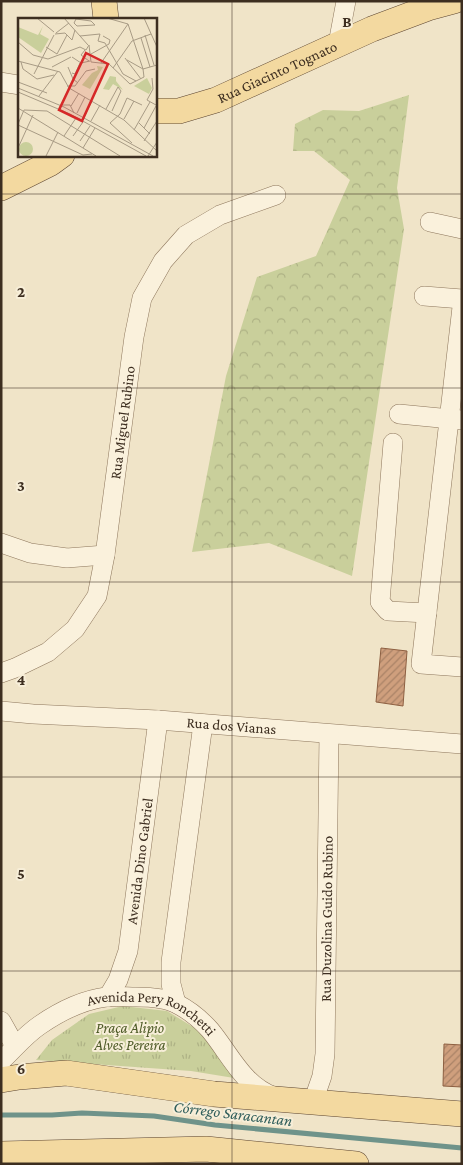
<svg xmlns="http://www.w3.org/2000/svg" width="463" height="1165" font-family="'Crimson Pro',serif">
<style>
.forest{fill:url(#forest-crowns)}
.park{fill:url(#park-tufts)}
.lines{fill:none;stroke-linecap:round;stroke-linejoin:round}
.stream{stroke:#6f938a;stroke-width:5}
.building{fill:url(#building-hatch);stroke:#8d5f41}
.minor-casing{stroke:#8d765c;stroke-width:20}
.major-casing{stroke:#5b4430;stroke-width:26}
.minor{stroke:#faf1dc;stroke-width:19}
.major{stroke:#f3d9a0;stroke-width:25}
.grid{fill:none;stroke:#3d2e20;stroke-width:1;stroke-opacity:0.55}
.labels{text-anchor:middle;stroke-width:4;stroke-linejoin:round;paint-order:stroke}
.street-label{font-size:15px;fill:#3d2e20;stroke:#f7eed8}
.park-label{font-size:15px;font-style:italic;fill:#4d5a26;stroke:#f7eed8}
.water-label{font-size:16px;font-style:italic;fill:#2f5d5a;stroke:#f7eed8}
.inset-road{fill:none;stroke:#a89b85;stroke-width:1}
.view{fill:#d62828;fill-opacity:0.15;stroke:#d62828;stroke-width:2.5}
.inset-edge{fill:none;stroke:#3d2e20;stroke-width:2.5}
.grid-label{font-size:16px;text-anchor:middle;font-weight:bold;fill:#3d2e20;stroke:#f7eed8;stroke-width:4;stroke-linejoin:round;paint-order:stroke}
</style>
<defs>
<pattern id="forest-crowns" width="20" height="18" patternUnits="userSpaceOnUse" patternTransform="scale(1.25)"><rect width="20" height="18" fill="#c9cf9b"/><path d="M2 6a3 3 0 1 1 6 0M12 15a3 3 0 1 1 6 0" fill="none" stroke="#aeb285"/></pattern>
<pattern id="park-tufts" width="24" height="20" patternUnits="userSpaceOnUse" patternTransform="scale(1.25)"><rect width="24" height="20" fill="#c9cf9b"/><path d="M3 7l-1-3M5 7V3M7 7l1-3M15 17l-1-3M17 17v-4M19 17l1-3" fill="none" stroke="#aeb285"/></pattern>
<pattern id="building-hatch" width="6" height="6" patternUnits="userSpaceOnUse" patternTransform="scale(1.25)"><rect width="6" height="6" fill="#cf9f7d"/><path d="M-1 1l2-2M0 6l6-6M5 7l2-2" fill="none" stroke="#a98266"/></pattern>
</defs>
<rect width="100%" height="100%" fill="#f0e4c8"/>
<path class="forest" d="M409,95l-12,93 7,41 -52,347 -83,-33 -77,9 34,-176 31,-99 59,-21 34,-76 -36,-29h-21l2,-27 28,-14 36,1z"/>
<path class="park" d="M123,1006l44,5 44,27 23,40 -43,-7 -155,-11 16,-20 37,-26z"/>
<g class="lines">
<path class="stream" d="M1,1115h51l30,-2 72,3 61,9 247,23"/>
</g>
<path class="building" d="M381,648l26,3 -4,55 -27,-4z
M444,1044l18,1v42l-19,-1z"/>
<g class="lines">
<g class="minor-casing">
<g id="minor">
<path d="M338,44l8,-43"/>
<path d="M1,82l18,3"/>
<path d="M430,222l32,7"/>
<path d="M424,296l38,3"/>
<path d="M462,307l-41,357 41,3"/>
<path d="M399,414l62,6"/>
<path d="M393,443l-13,159 8,9 39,2"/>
<path d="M1,543l29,10 37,5 38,-3"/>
<path id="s1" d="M1,673l14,-5 33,-16 27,-23 22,-33 8,-41 29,-218 8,-39 21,-37 23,-26 34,-20 56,-20"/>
<path id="s2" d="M1,711l32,3 125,6 304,24"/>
<path id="s3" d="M108,997l10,-17 10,-29 30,-231"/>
<path d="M176,1003l-5,-19v-22l32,-238"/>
<path d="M1,1021l14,25"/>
<path id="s4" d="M1,1061c13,-12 24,-26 39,-36 19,-13 43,-25 66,-28 10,-1 21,0 30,0 13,0 30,1 41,7 12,6 24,16 33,26 20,24 33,56 65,67"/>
<path id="s5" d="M313,1102l9,-26 3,-22 4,-320"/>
</g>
</g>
<g class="major-casing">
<g id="major">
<path d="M104,1l2,18"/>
<path id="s6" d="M155,111h24l37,-11 156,-71 56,-21 26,-7"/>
<path d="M1,188l50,-25 11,-8"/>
<path d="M1,1080l18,-3 47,-4 148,21 248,20"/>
<path d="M1,1154l205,-5 150,15"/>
</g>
</g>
<use href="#minor" class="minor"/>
<use href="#major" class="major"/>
</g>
<path class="grid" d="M232,1v1163M1,194h461M1,388h461M1,582h461M1,777h461M1,971h461"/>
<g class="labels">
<g class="street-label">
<text dy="5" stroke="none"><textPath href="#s6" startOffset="130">Rua Giacinto Tognato</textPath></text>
<text dy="5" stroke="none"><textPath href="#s1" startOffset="302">Rua Miguel Rubino</textPath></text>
<text dy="5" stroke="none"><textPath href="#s2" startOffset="231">Rua dos Vianas</textPath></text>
<text dy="5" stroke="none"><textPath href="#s3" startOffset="141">Avenida Dino Gabriel</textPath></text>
<text dy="5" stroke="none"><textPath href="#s5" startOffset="185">Rua Duzolina Guido Rubino</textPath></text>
<text dy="5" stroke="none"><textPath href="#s4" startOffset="175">Avenida Pery Ronchetti</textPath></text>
</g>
<g class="park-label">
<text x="130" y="1033">Praça Alipio<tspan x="130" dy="17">Alves Pereira</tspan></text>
</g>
<g class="water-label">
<text transform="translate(233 1113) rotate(7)" y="6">Córrego Saracantan</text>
</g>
</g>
<g transform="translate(18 18)">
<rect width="139" height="139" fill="#f0e4c8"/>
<path d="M79,48l6,1 -13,22 -8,-4 10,-12 6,-3zM92,58l6,1v4l7,9 -10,-6 -4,6 -6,-1z" fill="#c9cf9b"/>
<path d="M129,60l5,10 -3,6 -15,-8z" fill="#c9cf9b"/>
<path d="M25,8l-3,8 9,5 -8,14 -23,-16v-10l20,8zM1 131a7 7 0 1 1 14 0a7 7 0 1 1-14 0Z" fill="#c9cf9b"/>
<path class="inset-road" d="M19,0l17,14M46,0l24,27M89,0l21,6M126,0l13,29M58,1l15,2 4,4 -18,1 -3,-3zM110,6l15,45M38,15l13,-10M37,16l10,-1 7,7 3,-10M127,17l9,30M62,18l20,-2 -2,7 7,2 18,31 13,7M123,20l9,29M0,24l15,13 15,4 32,-12 6,3 3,-5M71,27l2,17 18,2 21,20 14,-7 -1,-8 14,-4M28,29l11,7 10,-19M67,32l-4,5 8,6M73,36l18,-10 1,-4 -7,-4M54,39l9,6 9,-2M107,40l16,21M109,42l16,9M0,43l42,11 9,16 55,32 33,31M3,44l2,7 14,10 17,-4M83,45l27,-39M34,49l19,-10M50,49l5,12 5,4M95,50l19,-27 19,-7M54,55l3,1 5,-11M16,56l20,-39M134,60l1,11 -6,11 9,5M0,64l29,11M49,68h8l11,-15 9,-2M0,70l46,19 89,49M0,74l52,22 76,42M21,78l19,-25M44,87h8l4,8M53,88l8,-13M0,90l78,48M88,91l12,-22 3,4 -9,20M59,95l8,-16M66,99l8,-16M106,101l10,-18M73,103l9,-16M121,105l11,11M0,106l6,-14 23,1 73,45M0,107l65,30 9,-1M126,110l12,-22M116,112l16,-28M46,118l12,-18M55,118l10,-14M62,123l10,-15M126,123l13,-20M114,125l-22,-20 10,-9 7,-16 15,7M0,130l15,-33M65,130l12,-20M28,138l12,-24M130,138l9,-14"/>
<path class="view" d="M68,35l22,11 -26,57 -23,-11z"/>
<rect width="139" height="139" class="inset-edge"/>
</g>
<g class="grid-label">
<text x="347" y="27">B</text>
<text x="21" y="297">2</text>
<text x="21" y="491">3</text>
<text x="21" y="685">4</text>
<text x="21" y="879">5</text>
<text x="21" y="1074">6</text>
</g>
<rect width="463" height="1165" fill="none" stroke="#3d2e20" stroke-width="5"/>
</svg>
